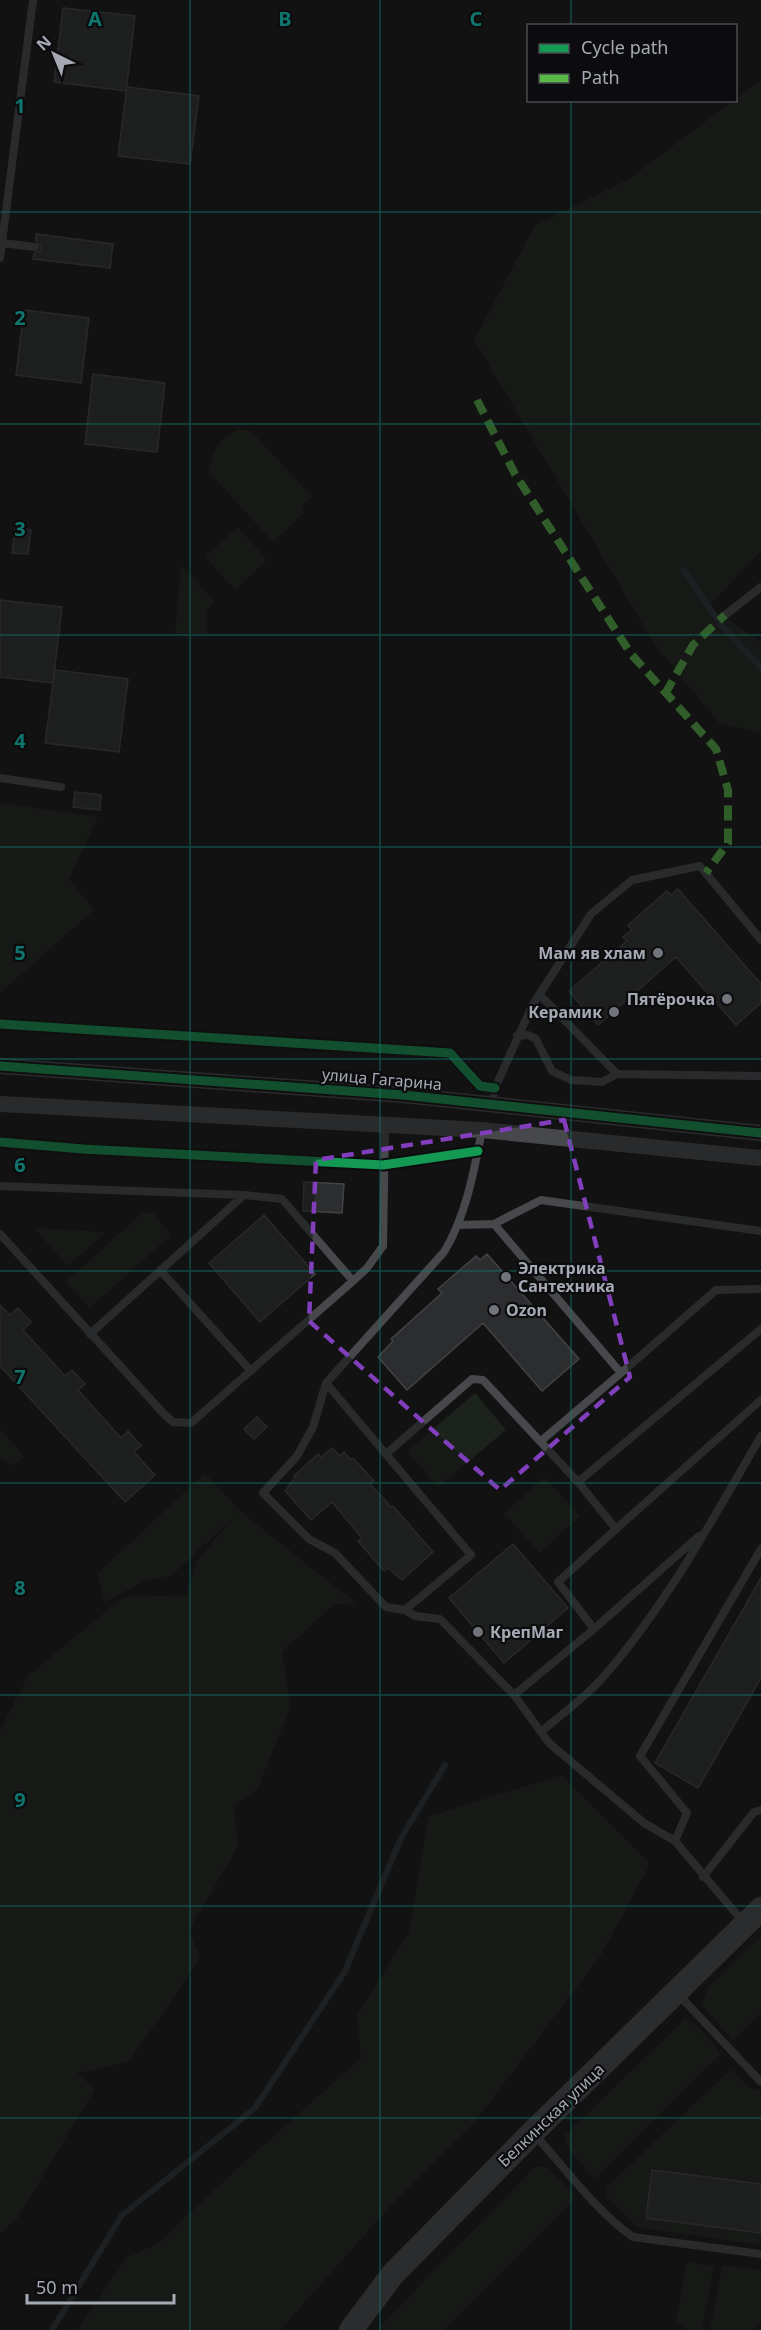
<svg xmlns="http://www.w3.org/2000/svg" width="761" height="2330" font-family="'Noto Sans',sans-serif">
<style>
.green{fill:#1c221c}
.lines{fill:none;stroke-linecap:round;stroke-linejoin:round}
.stream{stroke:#2a3236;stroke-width:6}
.building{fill:#2c2d2e;stroke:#414346;stroke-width:1.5}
.service{stroke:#46484b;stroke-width:8}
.minor{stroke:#46484b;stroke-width:16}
.secondary{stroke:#4a4c4f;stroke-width:24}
.quiet{stroke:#58b947;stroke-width:8;stroke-dasharray:15 8;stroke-linecap:butt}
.cycleway-casing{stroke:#0c0c0e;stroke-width:13}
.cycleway{stroke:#139951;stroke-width:9}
.marked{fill:none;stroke:#813fbd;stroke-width:4.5;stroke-dasharray:12 8;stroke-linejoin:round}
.grid{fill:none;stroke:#0f766e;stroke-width:1.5;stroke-opacity:0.55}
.poi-dot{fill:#71747b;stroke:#0c0c0e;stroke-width:2}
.labels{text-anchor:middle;stroke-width:4.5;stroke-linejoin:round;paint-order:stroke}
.poi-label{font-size:16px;font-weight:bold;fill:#a4a9b3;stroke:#0c0c0e;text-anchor:end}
.street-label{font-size:16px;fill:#a4a9b3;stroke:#0c0c0e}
.grid-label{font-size:20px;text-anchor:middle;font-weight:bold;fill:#0f766e;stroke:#0c0c0e;stroke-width:4.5;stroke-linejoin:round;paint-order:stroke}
</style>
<rect width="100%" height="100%" fill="#121212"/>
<path class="green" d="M761,80v471l-52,55 52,36v91l-41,-9 -65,-79 -181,-305 61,-115 94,-46z
M241,429l11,3 60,65 -12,10 5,5 -32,30 -64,-70c3,-21 10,-37 32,-43z
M238,527l29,33 -32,30 -30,-33z
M181,565l34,36 -8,10 -1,23 -31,-1z
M0,803l98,14 -29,62 25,31 -94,83z
M142,1213h11l18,22 -81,73 -24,-26z
M34,1228l71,4h1l-38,34z
M475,1393l31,37 -68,57 -31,-36z
M0,1429l24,27 -11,10 -13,-7z
M205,1473l35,38 116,92 -23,2 -51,47 9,54 -33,82 -24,18 4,40 -49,84 11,28 -71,104 -52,11 18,16 -78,130 -17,14v-503l28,-54 95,-79 63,-2 11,-34 37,-44 -62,58 -30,7 -37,20 -8,-28z
M544,1477l36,39 -40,37 -36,-39z
M561,1775l89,89 -49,91 -127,168 -81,80 -113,127h-202l49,-73 29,-12 85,-80 120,-107 -4,-44 52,-81 19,-116z
M761,1936v77l-28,27 -31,-35 6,-17z
M685,2019l14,8 22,27 -126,125 -28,-32 -2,-12z
M731,2069l21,20 9,3v153l-125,-18 -29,-30 -1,-9z
M535,2167h13l29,30 -133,133h-68z
M687,2262l27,4 -12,64h-15l-11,-10z
M722,2265l39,5v53l-9,7h-42z"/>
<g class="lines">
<path class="stream" d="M684,570l32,48
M720,624l41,44
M52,2330l70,-115 133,-107 90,-137 56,-133 44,-73"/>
</g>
<path class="building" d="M63,8l72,8 -9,75 -72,-9z
M127,87l72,9 -9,68 -72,-8z
M36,234l77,10 -3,24 -77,-9 1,-6 6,-2 1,-4 -5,-6z
M24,310l65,8 -8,65 -65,-8z
M93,374l72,9 -8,69 -72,-8z
M15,528l16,2 -3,24 -16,-1z
M0,600l62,7 -9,76 -53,-6z
M55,670l73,9 -9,73 -74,-9z
M75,792l26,3 -1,15 -27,-3z
M678,889l83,95v19l-25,22 -60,-68 -78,68 -29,-34 58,-50 -4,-4 9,-7 -4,-5 39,-34 4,4z
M304,1182l40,2 -2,29 -39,-2z
M264,1215l51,59 -55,48 -51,-59z
M487,1254l92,105 -37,32 -59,-68 -76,67 -29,-33 15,-16 -2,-2 51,-46 -4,-4 38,-33 4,4z
M0,1305l10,10 8,-7 13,14 -8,8 42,46 7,-6 13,14 -7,6 43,48 7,-7 13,15 -7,6 21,23 -30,27 -125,-136z
M257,1417l10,10 -13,12 -10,-10z
M332,1448l8,8 4,-4 7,8 2,-2 21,23 -4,3 21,23 2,-1 40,46 -31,28 -14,-12 -4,3 -26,-30 4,-3 -30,-36 -21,18 -26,-29 10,-13 -1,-2 24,-22 3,3z
M513,1544l55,64 -64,55 -55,-65z
M761,1578v100l-63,110 -43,-25z
M652,2170l109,14v49l-115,-15z"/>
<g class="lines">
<path class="service" d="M2,243l33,4
M0,258l33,-258
M725,615l36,-28
M0,778l61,9
M540,995l77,79 144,2
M517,1036l11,-1 8,4 16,32 19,9 31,2 15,-8
M492,1104l3,-16 37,-82 59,-92 41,-34 68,-14 61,74
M482,1130c-8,41 -16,86 -38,122l-118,131 -13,44 -16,29 -34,37 46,46 26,14 51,54 19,3 10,6 25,3 74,76 35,48 95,80 31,18 69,82
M0,1186l244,9 38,4 71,82
M494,1224l127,149 -80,68
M458,1225l36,-1 47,-24 220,31
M0,1234l164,180 9,8 18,1 162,-142 14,-13 16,-22 2,-121
M160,1270l91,101
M90,1334l154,-139
M621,1373l95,-83 45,-1
M326,1383l145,172 -66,55
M386,1454l86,-75 11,1 95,102 38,47 145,-129
M578,1482l183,-153
M594,1629l105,-93
M514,1695l80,-66 -36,-47 58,-53
M541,1732c21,-19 47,-36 65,-58 62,-72 108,-157 155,-238
M675,1841l12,-28 -47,-57 121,-207
M703,1877l51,-65 7,-2
M677,1993l84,89
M535,2135c31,34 60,75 98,102l128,17"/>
<path class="minor" d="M0,1066l403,29 358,38
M0,1104l482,26 279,28"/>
<path class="secondary" d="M351,2330l42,-56 140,-142 228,-223"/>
<path class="quiet" d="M477,400l38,74 116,180 85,95 12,41v53l-22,30
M665,694l28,-49 32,-30"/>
<g class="cycleway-casing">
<path id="cycleway" d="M0,1024l450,29 30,33 15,2
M0,1066l403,29 358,38
M0,1142l83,7 300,16 95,-14"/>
</g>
<use href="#cycleway" class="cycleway"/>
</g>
<path d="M0 0H761V2330H0ZM564,1120l66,257 -130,113 -191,-169 7,-161z" fill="#121212" fill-opacity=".55" fill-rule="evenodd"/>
<path class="marked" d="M564,1120l66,257 -130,113 -191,-169 7,-161z"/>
<path class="grid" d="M190,0v2330M380,0v2330M571,0v26M571,100v2230M0,212h761M0,424h761M0,635h761M0,847h761M0,1059h761M0,1271h761M0,1483h761M0,1695h761M0,1906h761M0,2118h761"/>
<g class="poi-dot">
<circle cx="658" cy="953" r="6"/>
<circle cx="727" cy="999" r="6"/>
<circle cx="614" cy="1012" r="6"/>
<circle cx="506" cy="1277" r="6"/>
<circle cx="494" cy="1310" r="6"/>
<circle cx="478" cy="1632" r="6"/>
</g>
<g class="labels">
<g class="poi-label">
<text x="646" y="959">Мам яв хлам</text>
<text x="715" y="1005">Пятёрочка</text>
<text x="602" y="1018">Керамик</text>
<text x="518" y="1274" text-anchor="start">Электрика<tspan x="518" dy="18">Сантехника</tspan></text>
<text x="506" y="1316" text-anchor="start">Ozon</text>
<text x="490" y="1638" text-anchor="start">КрепМаг</text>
</g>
<g class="street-label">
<text transform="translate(382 1079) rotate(5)" y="6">улица Гагарина</text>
<text transform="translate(551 2115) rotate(-44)" y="6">Белкинская улица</text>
</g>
</g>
<g class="grid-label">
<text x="95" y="26">A</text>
<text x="285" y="26">B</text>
<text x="476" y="26">C</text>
<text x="20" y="113">1</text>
<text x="20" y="325">2</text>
<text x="20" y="536">3</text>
<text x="20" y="748">4</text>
<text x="20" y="960">5</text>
<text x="20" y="1172">6</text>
<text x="20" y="1384">7</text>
<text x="20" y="1595">8</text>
<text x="20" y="1807">9</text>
</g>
<rect x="527" y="24" width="210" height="78" fill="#0c0c0e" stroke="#494b50" stroke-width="1.5"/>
<rect x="539" y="44" width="30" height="9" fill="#139951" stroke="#494b50" stroke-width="1.5"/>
<text x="581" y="54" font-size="18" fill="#a4a9b3">Cycle path</text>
<rect x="539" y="74" width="30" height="9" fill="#58b947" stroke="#494b50" stroke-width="1.5"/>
<text x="581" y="84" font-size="18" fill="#a4a9b3">Path</text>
<g transform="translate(54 54) rotate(317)" stroke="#0c0c0e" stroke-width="4.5" paint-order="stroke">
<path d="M0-4.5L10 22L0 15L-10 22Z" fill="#a4a9b3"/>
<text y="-9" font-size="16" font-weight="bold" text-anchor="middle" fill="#a4a9b3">N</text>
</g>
<path d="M27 2294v9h147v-9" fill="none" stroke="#a4a9b3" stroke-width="3"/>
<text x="36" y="2294" font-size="18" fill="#a4a9b3" stroke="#0c0c0e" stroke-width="4.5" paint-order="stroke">50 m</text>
</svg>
